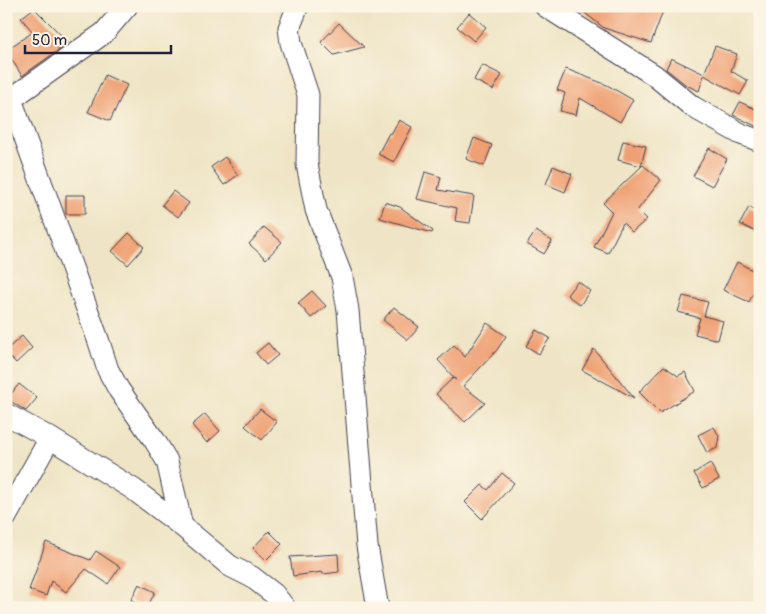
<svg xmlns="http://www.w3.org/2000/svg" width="766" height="614" font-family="Pangolin,sans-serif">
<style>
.building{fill:#efa175}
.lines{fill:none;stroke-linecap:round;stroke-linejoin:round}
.minor-casing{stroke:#413f50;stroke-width:23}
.minor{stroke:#fff;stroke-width:21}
</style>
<rect width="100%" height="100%" fill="#fcf5e5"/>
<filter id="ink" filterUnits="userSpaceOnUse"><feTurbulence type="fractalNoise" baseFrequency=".02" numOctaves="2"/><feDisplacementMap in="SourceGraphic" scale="10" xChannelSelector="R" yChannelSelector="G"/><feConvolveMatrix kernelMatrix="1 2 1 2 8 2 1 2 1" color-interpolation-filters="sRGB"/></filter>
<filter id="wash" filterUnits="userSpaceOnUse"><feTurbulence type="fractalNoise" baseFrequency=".0096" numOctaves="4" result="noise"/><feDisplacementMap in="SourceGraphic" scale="20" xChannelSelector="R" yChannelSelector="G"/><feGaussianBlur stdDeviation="1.12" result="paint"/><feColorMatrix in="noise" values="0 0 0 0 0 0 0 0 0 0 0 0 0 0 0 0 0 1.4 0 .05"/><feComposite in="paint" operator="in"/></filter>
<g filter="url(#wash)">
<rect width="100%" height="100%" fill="#efe5c6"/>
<g id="blocks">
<path class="building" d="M576,6h89l-14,37 -47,-15z
M34,8l33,33 -7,8 -38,27 -16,-26 27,-18 -12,-14z
M469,13l17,14 -12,14 -17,-14z
M339,23l25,24 -30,8 -13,-13z
M715,46l22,8 -6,17 17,10 -8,14 -36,-20 -5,16 -13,-6 -20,-16 5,-11 33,16z
M482,65l20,10 -9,15 -19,-10z
M566,69l41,16 26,15 -13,22 -40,-24 -4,17 -16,-4 5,-18 -8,-3z
M105,75l22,10 -17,36 -22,-9z
M740,102l20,9v17l-27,-13z
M399,120l13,7 -18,35 -16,-8 11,-21 2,1z
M474,138l18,7 -8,21 -18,-7z
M623,141l23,5 -5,20 -23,-6z
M709,148l18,11 -15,27 -19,-10z
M225,157l13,18 -14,10 -13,-18z
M643,165l18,15 -22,28 -1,2 9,9 -15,13 -9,-9 -15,30 -14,-6 18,-35 -9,-9z
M553,166l19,8 -7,18 -19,-8z
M425,172l16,5 -3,13 36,6 -4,27 -15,-2 2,-13 -40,-9z
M173,191l16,12 -11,14 -16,-12z
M66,195h19v19h-19z
M385,202l15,5 33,24 -1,2 -52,-15z
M749,207l11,6v21l-20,-10z
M264,227l18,15 -16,17 -17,-15z
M536,231l16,10 -8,13 -17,-10z
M129,233l15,14 -16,18 -16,-14z
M737,262l23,12v6l-11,22 -26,-12z
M578,281l12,10 -10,14 -13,-10z
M312,291l14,15 -15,12 -13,-15z
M683,296l25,6 -4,14 19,5 -5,19 -23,-6 5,-16 -22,-6z
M394,307l25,20 -11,13 -25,-20z
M487,323l19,13 -9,14 -34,36 22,17 -20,19 -29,-28 17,-16 3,2 -18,-20 16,-15 11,12z
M536,330l14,8 -11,16 -13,-8z
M22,336l10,12 -16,15 -10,-11v-2z
M268,343l10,12 -12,10 -10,-12z
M594,349l40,49 -52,-28z
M664,366l14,10 7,-4 10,19 -35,22 -21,-21z
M19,384l18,14 -11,13 -19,-12z
M260,409l17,13 -15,18 -17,-14z
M205,414l15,17 -13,12 -15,-18z
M714,427l5,9 -2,12 -10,5 -9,-18z
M710,463l9,16 -16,9 -9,-15z
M502,473l12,10 -32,36 -17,-17 17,-17 6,5z
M269,531l13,13 -16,16 -13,-12z
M46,542l44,18 6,-9 24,16 -12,17 -22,-15 -20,23 -15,-11 -5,15 -17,-6z
M338,554l1,18 -16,2 -1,-2 -29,4 -3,-19z
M139,584l16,8 -8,16 -16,-8z"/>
</g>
</g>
<g filter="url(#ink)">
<use href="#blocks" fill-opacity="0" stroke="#413f50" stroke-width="1"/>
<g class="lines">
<g class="minor-casing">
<path id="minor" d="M296,6v5l-7,17 2,15 17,52 -1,69 9,46 26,67 6,33 19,236 11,62
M545,6l109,69 39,32 48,27 19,7
M6,99h5l93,-66 23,-27
M11,99l88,243 9,28 11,20 36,51 12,20 15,65
M6,414l44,24 83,51 49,37 48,40 22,11 22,17 11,14
M6,517l44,-79"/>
</g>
<use href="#minor" class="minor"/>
</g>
</g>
<rect width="766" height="614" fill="none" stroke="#fcf5e5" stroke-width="25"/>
<path d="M25 45v8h146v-8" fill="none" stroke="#22223b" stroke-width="2.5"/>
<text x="32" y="45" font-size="15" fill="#22223b" stroke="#fcf5e5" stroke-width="4" paint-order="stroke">50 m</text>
</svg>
